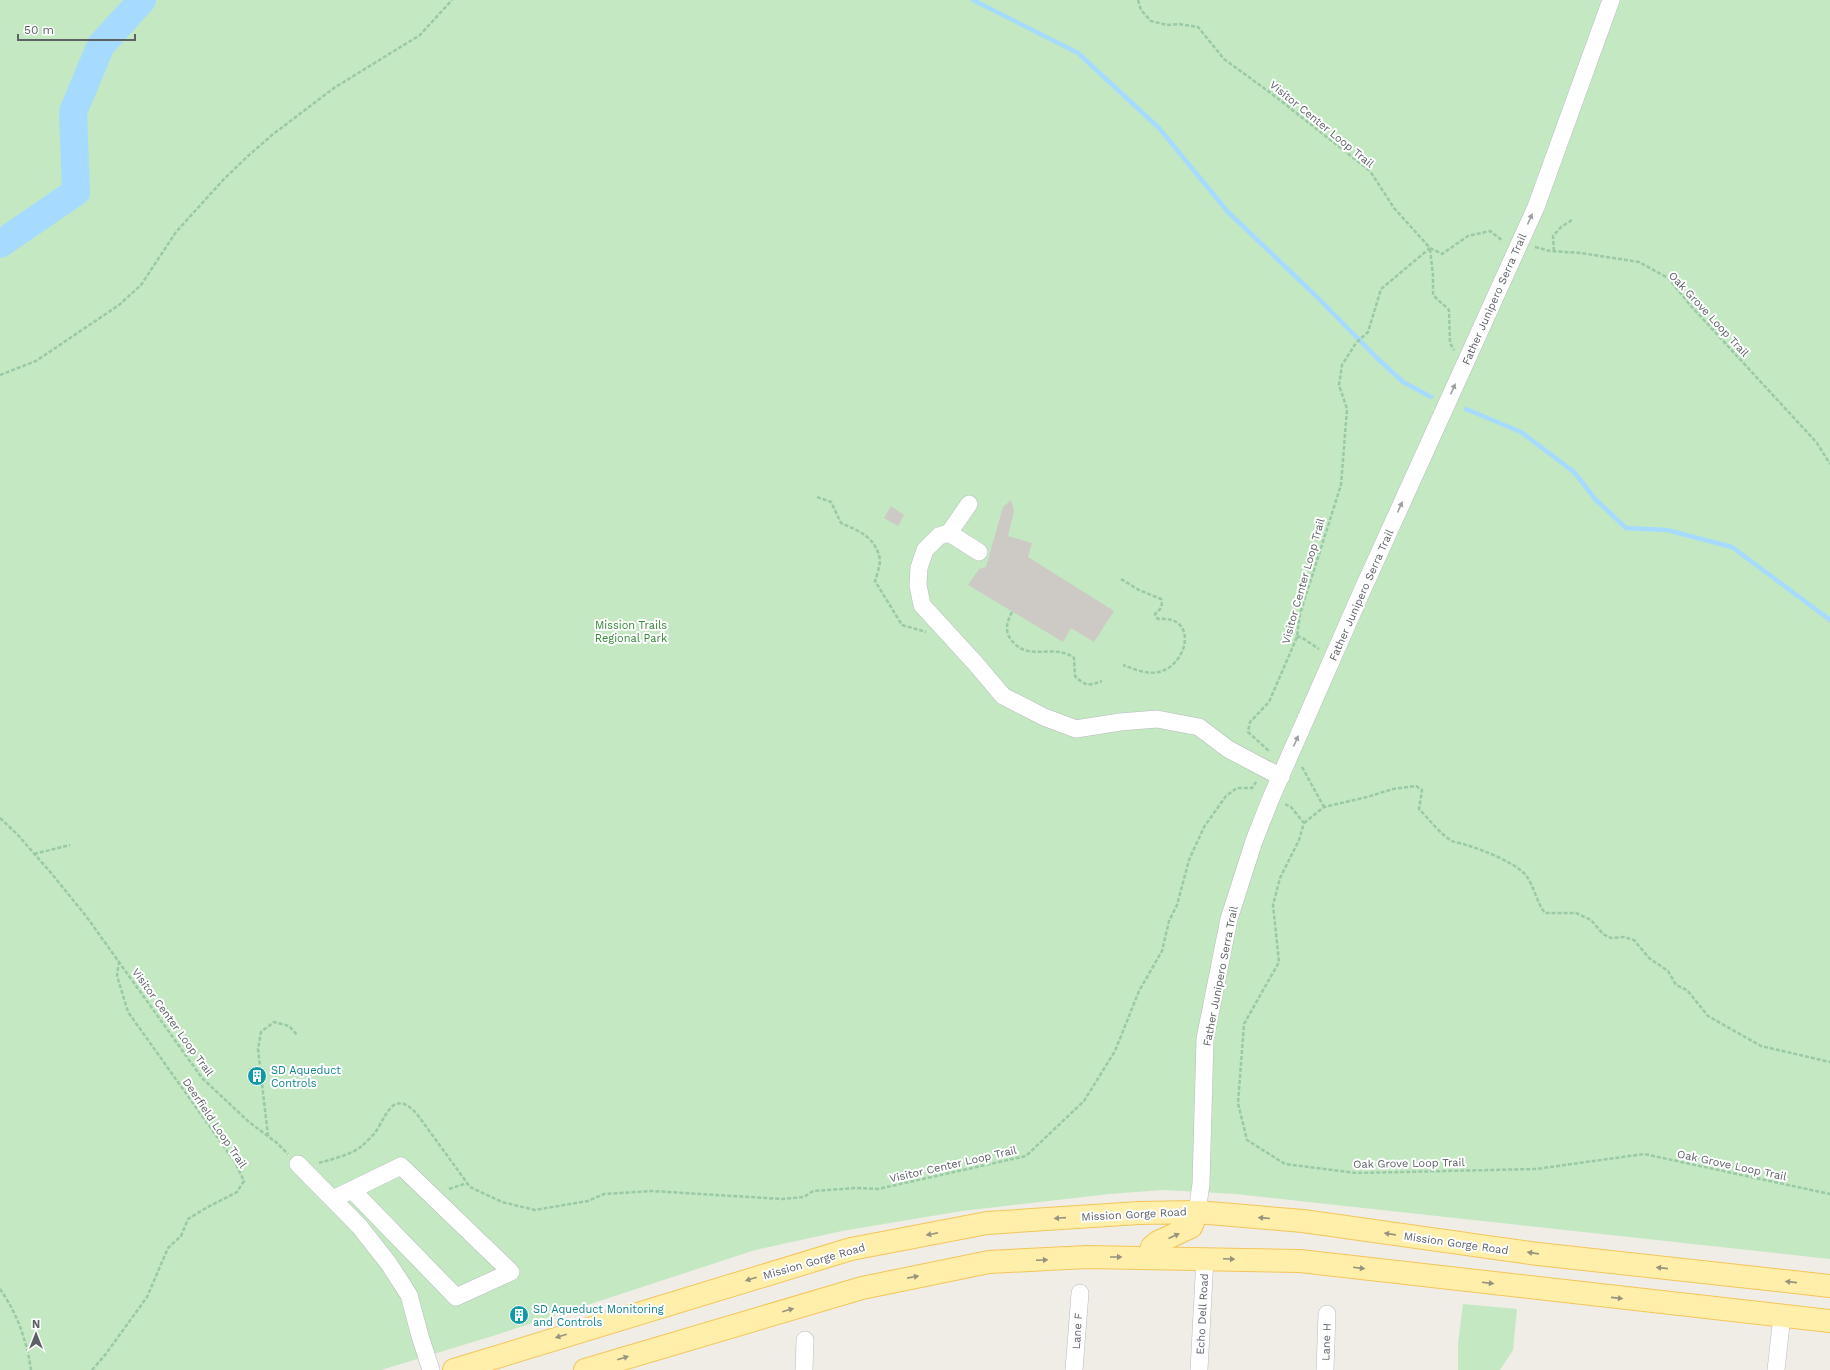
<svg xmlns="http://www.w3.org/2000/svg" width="1830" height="1370" font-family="'Work Sans',sans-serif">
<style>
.green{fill:#c3e8c2}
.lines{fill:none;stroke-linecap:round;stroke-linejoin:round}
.stream{stroke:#a6dbff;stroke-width:4.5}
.river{stroke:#a6dbff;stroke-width:28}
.building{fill:#cdcac5}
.minor-casing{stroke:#b8bbbf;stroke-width:18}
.major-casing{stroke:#f5c55a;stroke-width:24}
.path{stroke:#9ac9a6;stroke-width:2.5;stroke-dasharray:4 2;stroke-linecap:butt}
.minor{stroke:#fff;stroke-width:17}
.major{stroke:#ffefab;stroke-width:22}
.oneway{fill:#9ea0a3}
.oneway2{fill:#96937e}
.labels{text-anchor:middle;stroke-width:4;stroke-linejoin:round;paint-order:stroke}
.street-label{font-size:11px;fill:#5d6166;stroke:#fff}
.park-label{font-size:11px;fill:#338735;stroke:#fff}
.culture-label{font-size:11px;fill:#0d838f;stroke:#fff;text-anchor:start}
</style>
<rect width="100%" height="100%" fill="#f0ede6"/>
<path class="green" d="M0,0h1830v1259l-594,-65 -73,-4 -54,4 -147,17 -120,20 -87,19 -259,85 -115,35h-381z
M1463,1304l54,5 -4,41 -13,20h-42v-27z"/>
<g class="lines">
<path class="stream" d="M973,0l105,53 81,75 69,84 87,83 62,63 26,24 28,15
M1466,409l55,23 53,40 22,28 30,28 41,2 65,17 98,73"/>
<path class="river" d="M0,244l76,-52 -3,-80 28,-67 41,-45"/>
</g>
<path class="building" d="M1011,500l3,11 -6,25 24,7 -4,14 86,54 -20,31 -23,-14 -8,14 -95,-57 11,-16 7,-2 17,-60z
M891,506l13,9 -6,11 -14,-8z"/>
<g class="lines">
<g class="minor-casing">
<path id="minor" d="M969,504l-20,29 -10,3 -14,14 -6,18 -1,17 4,20 54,59 27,32 41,21 32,12 44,-7 37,-3 42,8 29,22 53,28
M949,533l30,19
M298,1164l62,63 29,37 20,31 11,41 11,34
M333,1199l68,-33 110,106 -55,25 -104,-107
M1197,1212l4,-28 4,-145 24,-120 25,-78 17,-43 91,-207 174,-384 75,-207
M804,1370l1,-30
M1074,1370l6,-77
M1199,1370l6,-112
M1325,1370l2,-56
M1776,1370l6,-54"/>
</g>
<g class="major-casing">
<path id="major" d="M1148,1258l4,-11 6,-5 33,-15 6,-15
M454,1370l397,-121 136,-26 152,-10 58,-1 106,9 235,33 292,32
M585,1370l277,-82 127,-26 98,-5 213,4 530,60"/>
</g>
<path class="path" d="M1138,0l3,10 10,11 16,4 12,-1 19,3 26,32 48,35 98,77 24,37 36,40 -49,41 -13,43 -12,11 -14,22 -3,20 8,24 -6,76 -41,129 -3,23 -28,65 -19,20 -2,10 21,19
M1535,247l15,4 31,2 58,9 29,16 23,28 126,137 13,21
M1430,248l12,6 26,-18 22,-5 13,10
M1430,249l3,26v20l16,15 1,33 4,7
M1554,251l-1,-15 8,-9 11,-7
M0,375l36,-14 83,-56 22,-20 35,-53 48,-53 24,-23 24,-21 62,-47 86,-53 32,-35
M817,497l14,5 10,21c18,8 35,14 39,37 0,6 -3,15 -5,21l27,44 24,7
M1121,579l18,11 22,9c2,7 0,10 -6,15l1,3 2,2c41,-4 30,46 1,53 -12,3 -25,-3 -36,-7
M1012,612c-4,8 -8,17 -2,26 17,26 43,4 64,20l1,18c10,10 14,10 27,5
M1297,636l7,3 15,10
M1302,767l22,40
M1285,804l6,3 13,16 -5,17 -19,38 -7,27 6,57 -35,62 -6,79 9,37 38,24 71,9 180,-4 108,-15 186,40
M0,818l17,16 35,40 34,42 116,162 47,44 28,21 11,11
M1304,823l20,-16 43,-10 26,-8 23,-3 6,4 -3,19c9,9 22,26 33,32 4,2 10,2 14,4 17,5 45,16 58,28 10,11 12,29 21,40h31l15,7 12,14 8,4 13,-1 10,3 15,18 19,13 8,14 11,5 21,26 53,30 69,16
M34,854l36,-9
M268,1136l-10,-87 3,-17 13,-10 15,4 8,9
M319,1163c13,-4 32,-8 43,-17 5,-5 13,-12 16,-18 11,-19 18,-37 39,-14l53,73 32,15 33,8 53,-9 16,-7 48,-3 130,8 22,-2 9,-6 43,-3 22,1 148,-33 58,-55 31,-50 24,-60 23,-40 7,-30 8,-16 12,-45 15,-33 22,-31 11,-8h15l4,-6
M449,1189l18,-6
M0,1289c17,24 27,52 31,81
M92,1370l13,-15 42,-58 21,-49 13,-12 7,-17 18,-11 31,-16 7,-11 -9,-19 -107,-150 -11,-36 2,-16"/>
<use href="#minor" class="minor"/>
<use href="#major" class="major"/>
</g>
<defs><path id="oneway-solid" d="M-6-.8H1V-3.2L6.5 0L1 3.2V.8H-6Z"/></defs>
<g class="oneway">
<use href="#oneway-solid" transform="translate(1530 219) rotate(-66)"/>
<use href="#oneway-solid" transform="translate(1453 389) rotate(-66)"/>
<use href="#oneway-solid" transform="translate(1400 507) rotate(-66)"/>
<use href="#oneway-solid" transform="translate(1296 741) rotate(-66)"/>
</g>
<g class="oneway2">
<use href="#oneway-solid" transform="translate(1060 1218) rotate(176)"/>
<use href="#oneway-solid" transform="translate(1264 1218) rotate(-175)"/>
<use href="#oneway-solid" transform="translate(932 1234) rotate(169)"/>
<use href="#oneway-solid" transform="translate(1390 1234) rotate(-172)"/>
<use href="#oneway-solid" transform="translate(1174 1236) rotate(-24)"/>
<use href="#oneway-solid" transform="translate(1533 1253) rotate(-172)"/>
<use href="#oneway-solid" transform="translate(1116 1257)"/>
<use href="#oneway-solid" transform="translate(1229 1259) rotate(2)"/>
<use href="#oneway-solid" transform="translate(1042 1260) rotate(-3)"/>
<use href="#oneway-solid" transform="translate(1359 1268) rotate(7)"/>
<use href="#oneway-solid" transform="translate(1662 1268) rotate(-174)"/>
<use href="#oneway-solid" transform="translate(913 1277) rotate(-11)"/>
<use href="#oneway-solid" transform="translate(751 1279) rotate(163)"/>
<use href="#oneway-solid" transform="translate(1791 1282) rotate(-174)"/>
<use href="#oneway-solid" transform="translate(1488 1283) rotate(7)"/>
<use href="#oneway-solid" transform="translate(1617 1298) rotate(6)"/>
<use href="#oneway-solid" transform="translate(788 1310) rotate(-16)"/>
<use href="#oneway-solid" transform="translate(561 1336) rotate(163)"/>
<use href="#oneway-solid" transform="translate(623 1358) rotate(-17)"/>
</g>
<defs>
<g id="building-disc" transform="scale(1)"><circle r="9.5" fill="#0f9aa8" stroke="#fff"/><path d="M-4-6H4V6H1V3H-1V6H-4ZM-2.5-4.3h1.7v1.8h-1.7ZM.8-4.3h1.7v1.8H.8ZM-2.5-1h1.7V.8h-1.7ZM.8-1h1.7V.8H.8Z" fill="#fff"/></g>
</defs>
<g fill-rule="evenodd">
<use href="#building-disc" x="257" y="1076"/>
<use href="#building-disc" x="519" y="1315"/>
</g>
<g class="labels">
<g class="street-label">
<text transform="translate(1322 124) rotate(39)" y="4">Visitor Center Loop Trail</text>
<text transform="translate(1494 299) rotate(-66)" y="4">Father Junipero Serra Trail</text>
<text transform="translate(1709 314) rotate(47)" y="4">Oak Grove Loop Trail</text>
<text transform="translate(1303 581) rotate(-74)" y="4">Visitor Center Loop Trail</text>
<text transform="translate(1361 595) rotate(-66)" y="4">Father Junipero Serra Trail</text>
<text transform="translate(1220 976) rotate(-79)" y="4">Father Junipero Serra Trail</text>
<text transform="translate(173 1022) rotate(54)" y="4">Visitor Center Loop Trail</text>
<text transform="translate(215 1123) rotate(56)" y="4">Deerfield Loop Trail</text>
<text transform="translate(1409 1163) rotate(-1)" y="4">Oak Grove Loop Trail</text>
<text transform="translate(953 1164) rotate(-13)" y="4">Visitor Center Loop Trail</text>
<text transform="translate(1732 1165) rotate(12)" y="4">Oak Grove Loop Trail</text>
<text transform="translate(1134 1214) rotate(-3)" y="4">Mission Gorge Road</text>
<text transform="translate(1456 1243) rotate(8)" y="4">Mission Gorge Road</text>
<text transform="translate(814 1261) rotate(-16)" y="4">Mission Gorge Road</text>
<text transform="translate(1202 1314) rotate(-87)" y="4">Echo Dell Road</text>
<text transform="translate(1077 1331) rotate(-86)" y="4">Lane F</text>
<text transform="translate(1326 1342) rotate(-88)" y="4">Lane H</text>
</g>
<g class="park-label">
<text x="631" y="629">Mission Trails<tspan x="631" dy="13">Regional Park</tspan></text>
</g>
<g class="culture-label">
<text x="271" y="1074">SD Aqueduct<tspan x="271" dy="13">Controls</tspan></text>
<text x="533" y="1313">SD Aqueduct Monitoring<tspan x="533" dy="13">and Controls</tspan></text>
</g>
</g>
<g transform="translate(36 1334)" stroke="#ffffff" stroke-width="3" paint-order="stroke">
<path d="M0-3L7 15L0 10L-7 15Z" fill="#5d6166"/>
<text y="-6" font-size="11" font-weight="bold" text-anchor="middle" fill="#5d6166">N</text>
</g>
<path d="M18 34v6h117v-6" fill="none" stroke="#5d6166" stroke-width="2"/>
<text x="24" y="34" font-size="12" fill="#5d6166" stroke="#ffffff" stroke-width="3" paint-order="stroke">50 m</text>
</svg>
